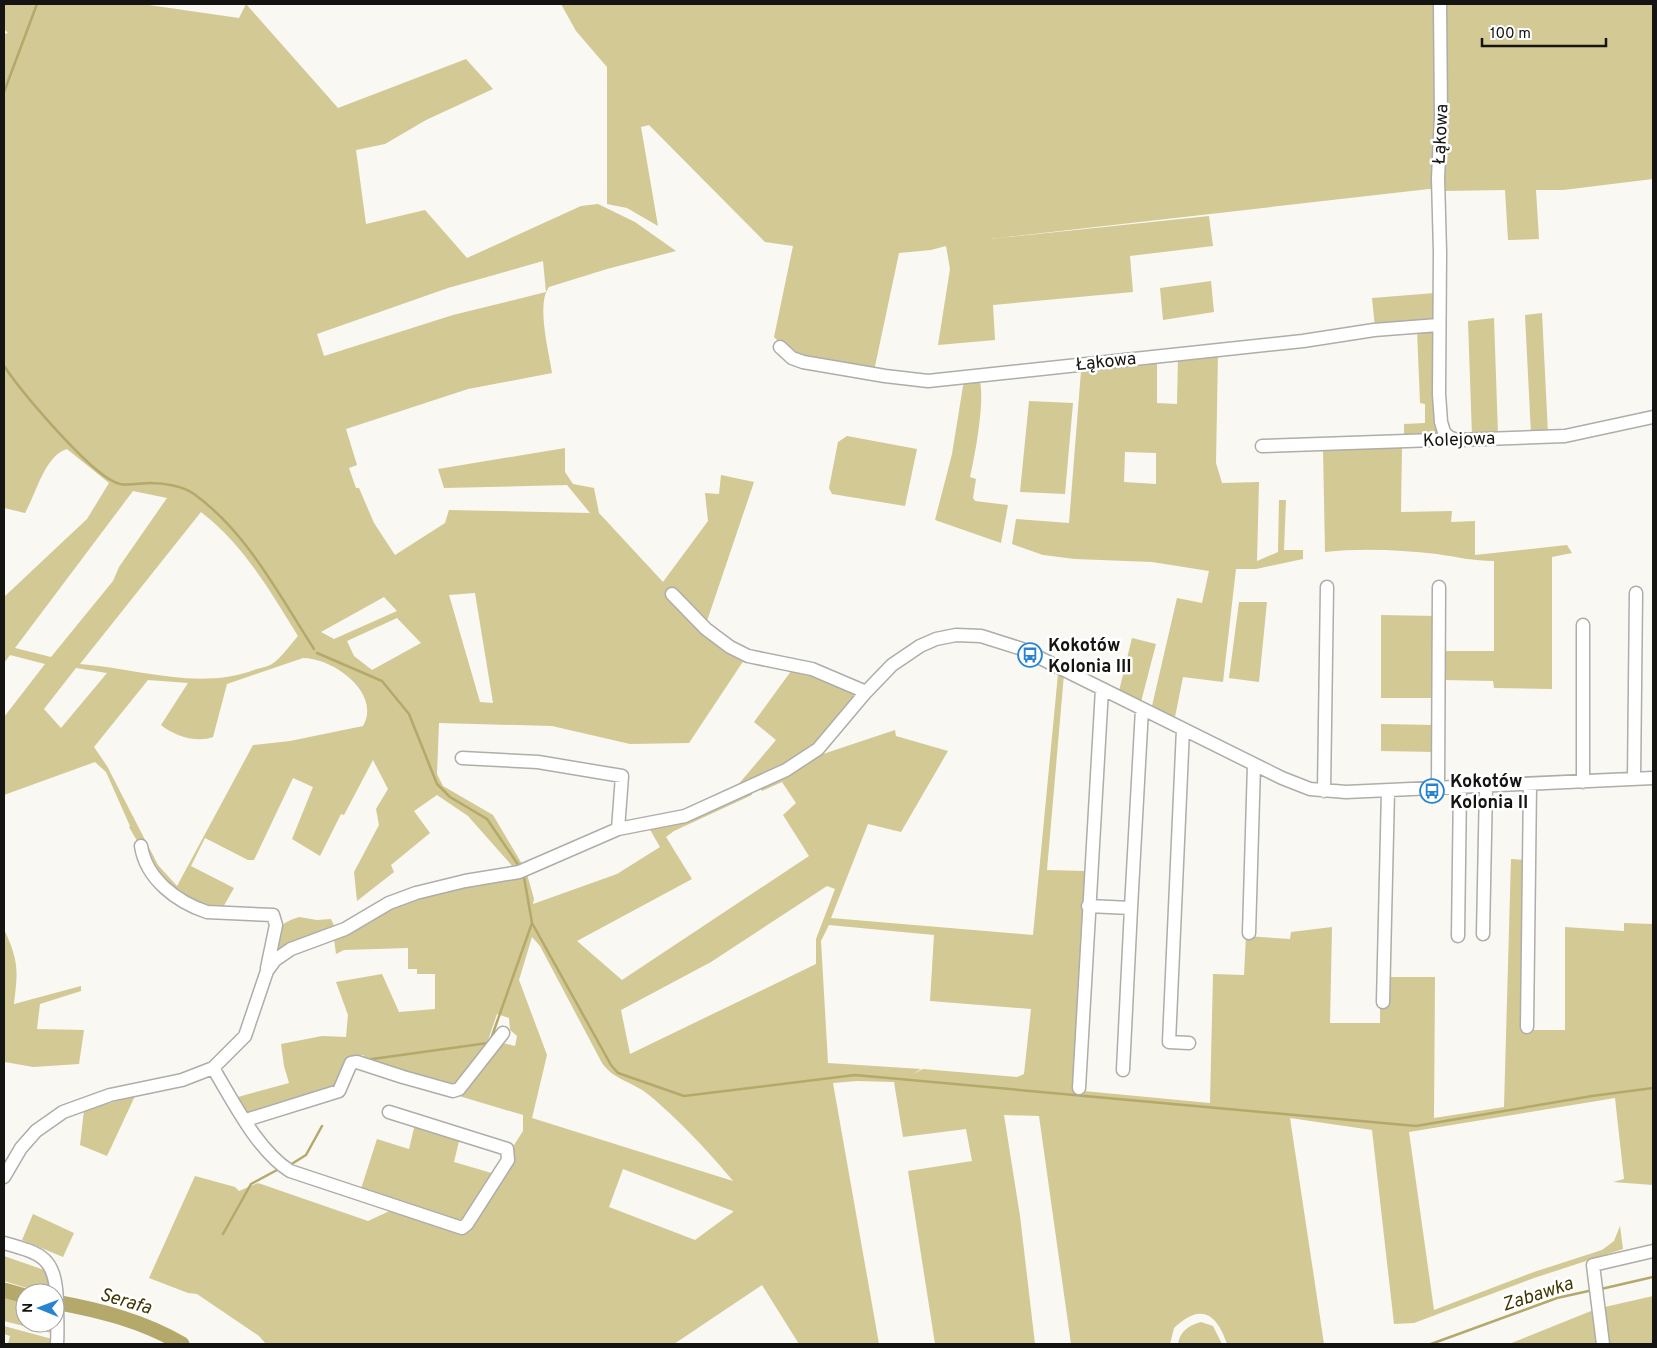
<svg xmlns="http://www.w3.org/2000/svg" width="1657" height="1348" font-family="Overpass,sans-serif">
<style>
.green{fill:#d2c994;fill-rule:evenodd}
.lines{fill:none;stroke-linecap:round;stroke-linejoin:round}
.stream{stroke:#b4a96b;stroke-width:2.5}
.river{stroke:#b4a96b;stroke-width:15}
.minor-casing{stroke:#aeada9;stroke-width:15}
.minor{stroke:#fff;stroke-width:12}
.labels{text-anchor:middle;stroke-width:5;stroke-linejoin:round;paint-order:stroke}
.street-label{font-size:18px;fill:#141412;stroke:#fff}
.poi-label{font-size:18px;font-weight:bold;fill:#141412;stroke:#fff;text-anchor:start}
.water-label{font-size:19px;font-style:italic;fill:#3f3703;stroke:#fff}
</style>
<rect width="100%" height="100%" fill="#f9f8f3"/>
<path class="green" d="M4,4h138l97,14 7,-14 92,104 128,-49 27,30 -67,31 -41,24 -29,6 10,74 59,-14 42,48 114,-52 17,-2 37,18 41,29 -69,18 -58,18c-13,17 0,65 3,86l-84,16 -122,40 11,36 -8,3 7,20h3l15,35 21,32 50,-32 4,-13 141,3 -23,-28 -123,3 -6,-19 127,-21v24l8,12 21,4 5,25 64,69 45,-61 -3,-28 14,1 2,-19 33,7 -48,142 35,24 123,35 -45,60 -21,16 -61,27 39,-46 -22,-18 40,-55 -48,-10 -57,86 -59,1 -78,-18 -113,-3 -2,51 6,12 50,29 29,49 -8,4 -46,-52 -31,-21 -23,16 16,22 -39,32 3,7 -37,29 -3,-29 25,-47 -3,-16 12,-20 -15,-29 -29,55 -3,-1 -21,42 -28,-17 21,-52 -20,-9 -39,82h-6l-43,-22 -14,28 43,22 -12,21 -30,-7 -35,-27 -28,-48 1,-1 -24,-54 -11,-10 -91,33v-78l41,-53 -35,-9 -6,8v-66l83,-78 22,-36 -42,-34c-22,6 -31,45 -42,64l-21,-5v-474l4,-1 -4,-4zM543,261l3,31 -93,23 -129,41 -7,-22 131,-46zM133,491l34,7 -48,69 -6,14 -62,76 -36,-9zM201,512c43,33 69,79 97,124 -8,9 -16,21 -26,28 -5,3 -13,4 -18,6 -56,21 -117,-2 -174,-6zM475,593l18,110 -13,-1 -31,-107zM384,597l13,14 -63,28 -13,-7zM397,618l24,25 -49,27 -18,-14 -7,-15zM303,658c30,0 79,35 60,68l-73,15 -37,4 -76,141 -19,-21 -51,-99 -13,-19 54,-67 40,3 -27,42c13,11 36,18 52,12l14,-53zM76,668l31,5 -46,55 -17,-19z
M561,4h1092v175l-90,11h-27l3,49 -31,1 -3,-50 -63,1v-2h-13l-439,50 219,-23 4,30 -83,10 3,36 -140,13 2,35 -57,5 12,-76 -4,-23 -15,4 -32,3 -25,118 -72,-13 -13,-6 -15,-15 19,-91 -28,-4 -116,-117 -8,2 17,99 -31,-18 -20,-4v-137l-31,-36z
M1211,281l3,31 -51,8 -3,-32z
M1435,293l1,24 -4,5 -57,5 -3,-29z
M1542,313l6,121h-17l-6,-119z
M1494,318l4,117 -26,1 -4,-115z
M1432,328l4,4 5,104 -37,1v-13l21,-1v-19l-5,-1 -3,-73z
M1218,352l-2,111 6,20 37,-1 -2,79 21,-9 1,-52h7l-2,50h19v9l-47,10h-20l-13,113 -40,-5 -8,40 -23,-11 25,-108 25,5 7,-32 -57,-9 -77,-3 -32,-4 -31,-11 4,-25 53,4 12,-152 76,-14v46l20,1 1,-48zM1125,452l31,1v31l-32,-2z
M979,378c7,18 -4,78 -9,99l6,2 -3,19 2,3 33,4 -7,38 -66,-23 17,-66 12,-74z
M1029,401l44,2 -8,91 -45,-2z
M847,436l70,13 -12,57 -73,-12 -3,-6 9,-46z
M1402,446l-1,66 51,-1 -1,11 24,-1v34l92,-10 5,8 -20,4v132l-58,-1 -1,-7 -50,-1v-29h51v-90c-20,0 -37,-4 -57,-7 -36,-4 -76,-6 -112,-2l-2,-104z
M1239,602h28l-8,80 -30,-4z
M1381,615l55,1 -1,82h-54z
M1132,638l24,6 -15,58 -22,-11z
M1058,674h6l-17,196 38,1 -12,219 137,13 3,-129 31,1 2,-39 44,3 1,-7 41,-5 -2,96h50v-16l6,1v-31h49l-1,141 70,-11 7,-248 16,1 -1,170h39v-103l59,4v-8l29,1v261l-40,-3 11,-3 -9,-81 -206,34 25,178 100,-38 68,-22 12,-9 6,-15 3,23 -89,29 -120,45 -20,1 -22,-194 -82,-12 34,226h-97c-10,-30 -26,-42 -53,-16l-4,16h-99l-32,-228 -35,-1 16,101 15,128h-100l-27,-173 64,-10 -6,-32 -63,8 -9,-55 -37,-1 -24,2 46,261h-80l-37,-59 -88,59h-408l-7,-8 -62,-42 -9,-1 -39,-15 46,-102 40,11 4,4 19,-8 6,2 104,36 28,-13 64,22 63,-99v-16l-64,-19 22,-32 18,-22 16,4 2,-10 -7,-6 -1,-12 -12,-4 -11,32 -31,40 -86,-24 -6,-7 -15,3 -14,32 -86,26 -10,-19 51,-14 -5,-17 -3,-22 41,-8 24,1 2,-22 -12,-33 46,-8 17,38 36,-3v-35h-18v-5h-9v-21l-64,2 -8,4 -2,-15c33,-19 65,-36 101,-48 29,-9 62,-11 92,-17l7,25 -1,5 84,-30 43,-27 -12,-21 102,-36 2,5 -78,36 -8,6 26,42 -115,62 45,39 187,-124 -26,-41 13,-12 -14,-21 -20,9 -3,-5 61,-31 75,-25 1,6 52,15 -47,81 -33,-8 -37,94 202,17zM827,886l8,3 -19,50v25l-186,90 -9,-44 90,-48zM829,925l105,10 -4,66 101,8 -7,65 -7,3 -94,-8 -10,5 8,-5 -93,-6 -7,-122zM532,937l8,9 62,117c13,18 30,18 47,32 27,22 63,60 84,86l-201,-63 15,-63 -28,-75zM623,1169l110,42v1l-38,28 -86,-33z
M1381,724l54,1v27l-54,-1z
M299,917l18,3 14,-1 5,11 -59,22c3,-23 -2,-27 22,-35z
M4,929c15,33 14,40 10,75l67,-18v5l-41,13 -3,25 47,1 -5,34 -46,3 -28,-5 -1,8z
M135,1096l-28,60 -27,-11 4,-35z
M415,1124l45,13 -6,25 41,12 -32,49 -35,-11 -9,-6 -1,2 -58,-16 17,-53 32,10z
M33,1214l41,19 -11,24 -41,-17z
M4,1256l43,15 4,11 -8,11 -39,-12z
M4,1296l21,4v23h26v10l-47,-12z
M1653,1296v48h-144l87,-35z
M1201,1322l12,4 9,18h-44c2,-13 10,-18 23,-22z
M4,1326l48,13 -1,5h-43l2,-8 -6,-2z"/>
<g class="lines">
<path class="stream" d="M4,92l33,-88
M4,366c17,25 89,112 116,118 10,2 20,-1 30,-1 14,0 33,3 44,11 53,38 85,101 120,155
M317,653l65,28 27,33 28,70 13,13 37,22 32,47
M524,877l8,46 79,142 7,8 66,23 171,-21 561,51 176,-30 61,-8
M365,1060l123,-17 4,-7 40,-113
M290,1165l16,-10 16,-29
M223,1234l28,-50 26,-14
M1601,1289l52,-12
M1431,1344l126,-46 36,-8"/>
<path class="river" d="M4,1290l21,6
M55,1302c44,8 88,19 127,42"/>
<g class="minor-casing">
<path id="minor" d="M1440,4l1,113 -3,61 2,74 -1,142 2,28 3,10 5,5
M780,347l12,11 11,4 82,14 43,5 375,-40 71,-11 64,-5
M1262,446l173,-6 14,-3 8,3 108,-4 88,-19
M672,594l34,35 24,18 18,9 64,13 54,23
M1583,625v157
M1183,729l-14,313 20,1
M462,758l76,4 84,14 -4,53
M1634,779l2,-186
M1438,787l1,-200
M1324,791l3,-204
M141,846c5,33 36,56 66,66l66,3 3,10 -9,43
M1088,906l43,2 -8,162
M1131,908l11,-199
M1249,933l5,-168
M1483,934l3,-148
M1458,936l2,-150
M1383,1002l5,-211
M1527,1027l3,-243
M213,1068c20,33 44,82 77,103l172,57 5,-4 41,-64 -1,-11 -118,-37
M1079,1088l23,-399
M246,1120l93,-29 12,-28 6,-1 46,15 50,14 6,-2 44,-56
M4,1177l17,-29 15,-17 27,-19 47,-17 72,-15 31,-12 32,-32 22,-65 8,-11 16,-11 54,-20 44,-26 27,-10 49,-12 54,-9 99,-43 67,-13 101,-46 32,-21 48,-57 26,-27 28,-19 16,-7 20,-4 25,1 41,13 260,129 28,11 36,3 307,-14
M4,1243c39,11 51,14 53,58 0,15 1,29 0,43
M1603,1344l-10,-79 60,-14"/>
</g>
<use href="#minor" class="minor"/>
</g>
<defs>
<g id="bus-ring" transform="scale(1.25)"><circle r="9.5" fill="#fff" stroke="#2883d0" stroke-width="1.5"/><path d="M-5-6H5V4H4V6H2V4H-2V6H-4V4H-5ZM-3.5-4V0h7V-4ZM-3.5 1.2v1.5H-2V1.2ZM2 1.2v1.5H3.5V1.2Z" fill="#2883d0"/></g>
</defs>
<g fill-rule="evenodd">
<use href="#bus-ring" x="1030" y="655"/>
<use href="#bus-ring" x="1432" y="791"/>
</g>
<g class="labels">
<g class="street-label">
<text transform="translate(1440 134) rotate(-87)" y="6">Łąkowa</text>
<text transform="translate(1106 361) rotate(-6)" y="6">Łąkowa</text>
<text transform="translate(1459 439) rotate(-2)" y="6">Kolejowa</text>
</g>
<g class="poi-label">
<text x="1048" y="651">Kokotów<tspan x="1048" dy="21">Kolonia III</tspan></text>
<text x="1450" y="787">Kokotów<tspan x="1450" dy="21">Kolonia II</tspan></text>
</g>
<g class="water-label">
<text transform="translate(1537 1293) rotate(-18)" y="7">Zabawka</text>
<text transform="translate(126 1300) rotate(16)" y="7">Serafa</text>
</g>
</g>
<rect width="1657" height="1348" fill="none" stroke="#141412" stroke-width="10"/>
<g transform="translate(40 1308) rotate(271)"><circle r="24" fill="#ffffff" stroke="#a1a1a0"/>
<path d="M0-4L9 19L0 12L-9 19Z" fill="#2883d0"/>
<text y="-8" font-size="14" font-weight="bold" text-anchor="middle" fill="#141412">N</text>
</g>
<path d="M1482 38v8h124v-8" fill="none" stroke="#141412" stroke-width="2.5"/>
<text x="1490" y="38" font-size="15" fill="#141412" stroke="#ffffff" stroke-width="4" paint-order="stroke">100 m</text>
</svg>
